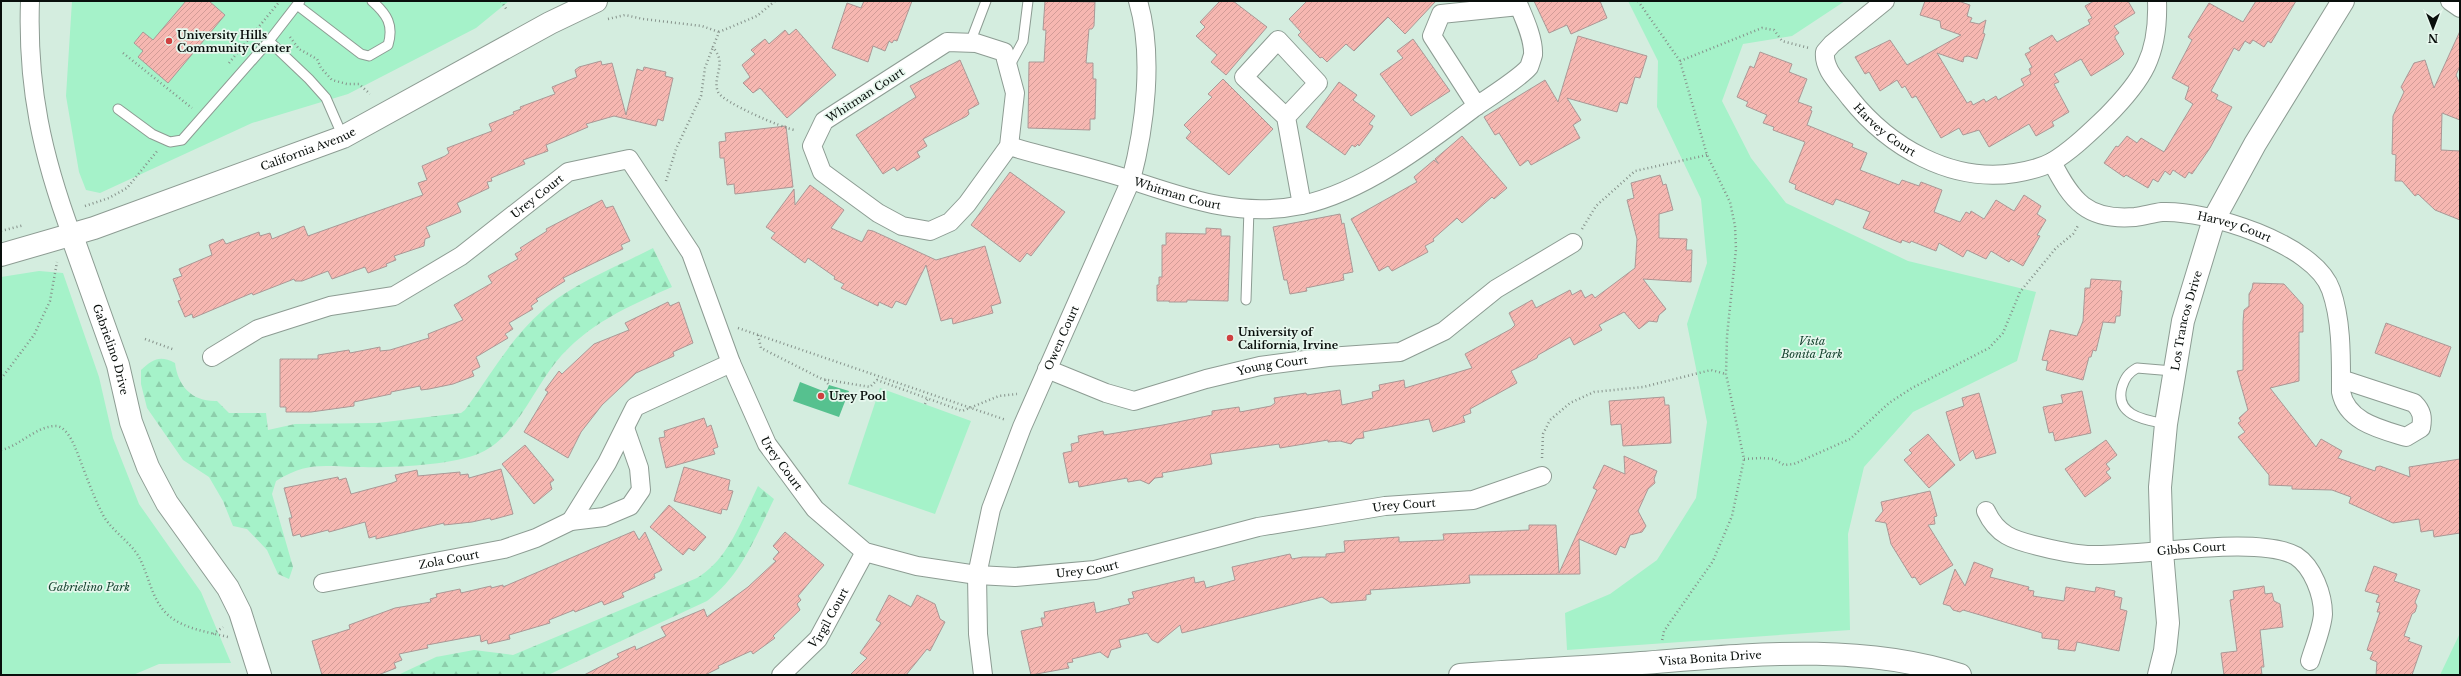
<svg xmlns="http://www.w3.org/2000/svg" width="2461" height="676" font-family="'Libre Baskerville',serif">
<style>
.built{fill:#d4eddf}
.green{fill:#a5f2c9}
.forest{fill:url(#forest-firs)}
.water{fill:#56c18f}
.building{fill:url(#building-hatch);stroke:#aa9896}
.lines{fill:none;stroke-linecap:round;stroke-linejoin:round}
.service-casing{stroke:#8d9c93;stroke-width:11}
.minor-casing{stroke:#8d9c93;stroke-width:20}
.tertiary-casing{stroke:#8d9c93;stroke-width:24}
.path{stroke:#86928b;stroke-width:2.5;stroke-dasharray:1 3;stroke-linecap:butt}
.service{stroke:#fff;stroke-width:9}
.minor{stroke:#fff;stroke-width:18}
.tertiary{stroke:#fff;stroke-width:22}
.poi-dot{fill:#cf4040;stroke:#e6f7ed;stroke-width:1.5}
.labels{text-anchor:middle;stroke-width:3.5;stroke-linejoin:round;paint-order:stroke}
.poi-label{font-size:11px;font-weight:bold;fill:#090f0c;stroke:#e6f7ed;text-anchor:start}
.street-label{font-size:11px;fill:#090f0c;stroke:#e6f7ed}
.park-label{font-size:11px;font-style:italic;fill:#0f3d29;stroke:#e6f7ed}
</style>
<defs>
<pattern id="forest-firs" width="22" height="20" patternUnits="userSpaceOnUse"><rect width="22" height="20" fill="#a5f2c9"/><path d="M5 1l3.5 6h-7zM16 11l3.5 6h-7z" fill="#8dceab"/></pattern>
<pattern id="building-hatch" width="6" height="6" patternUnits="userSpaceOnUse"><rect width="6" height="6" fill="#f6b7b1"/><path d="M-1 1l2-2M0 6l6-6M5 7l2-2" fill="none" stroke="#d29c97"/></pattern>
</defs>
<rect width="100%" height="100%" fill="#e6f7ed"/>
<path class="built" d="M1,1h2459v674h-2459z"/>
<path class="green" d="M72,1h437l-33,27 -128,66 -96,29 -152,70 -14,-3 -7,-18 -13,-76z
M1628,1h217l-53,35 -49,8 -21,57 29,57 35,45 122,58 128,31 -19,69 -104,51 -49,55 -16,67 2,96 -283,20 -2,-37 45,-19 47,-34 39,-62 11,-76 -20,-98 20,-61 -6,-64 -44,-92 1,-46z
M39,271l24,2 36,104 14,61 26,66 62,88 30,71 -72,1 -26,11h-132v-398z
M880,388l91,33 -36,93 -87,-30z
M2460,633v42h-20z"/>
<path class="forest" d="M653,248l19,39c-43,19 -85,37 -116,75 -24,29 -40,75 -76,91 -27,12 -87,15 -117,14 -37,0 -54,-7 -87,14l-4,13 21,73 -4,12 -11,-5 -11,-24 -20,-21 -14,-3 -10,-25 -14,-24 -26,-17 -36,-52 -6,-24v-14c12,-11 19,-15 34,-7 3,24 18,39 42,38l12,12h37l2,17 27,-6 82,-1 84,-10 4,-3c25,-34 45,-71 77,-99 31,-28 75,-44 111,-63z
M758,486l16,13c-18,37 -33,77 -67,102l-159,74h-150l38,-18 38,-7 39,5 184,-77c32,-19 45,-59 61,-92z"/>
<path class="water" d="M800,382l23,9 4,-1 2,-5 20,6 -10,26 -46,-16z"/>
<path class="building" d="M186,1h23l16,14 -57,68 -30,-26 5,-6 -9,-8 9,-11 10,8z
M864,1h48l-15,40 -3,-1 -2,3 -3,-2 -4,10 -12,-5 -5,16 -36,-14 15,-45 14,5z
M1045,1l50,1 -1,24 -2,3h-3l-3,34h7v16h3l-1,40h-5v11l-62,-2 1,-66h15l2,-32h-3z
M1220,1h13l34,26 -41,48 -15,-13 6,-7 -21,-19 9,-9 -5,-5z
M1307,1h129l-31,33 -17,-17 -34,34 -8,-7 -19,18 -5,-5 -2,1 -22,-23 3,-3 -12,-13z
M1534,1h66l7,17 -36,16 -4,-9 -18,8z
M1925,1h33l12,4 -3,11 5,2 -2,4 9,2 7,-4 -3,13 2,1 -8,25 -9,-3 -4,1 -1,5 -26,-9 30,50 4,-2 2,4 11,-6 2,3 10,-6 2,4 26,-15 -3,-6 10,-5 -2,-5 3,-2 -7,-13 6,-3 -2,-3 23,-13 5,7 33,-18 -2,-4 4,-2 -7,-12 9,-5h34l7,12 -21,13 5,7 -4,3v2l9,16 -5,5 -28,17 -10,-17 -27,15 5,8 -5,2 15,28 -17,10 2,4 -18,10 -7,-12 -40,23 -10,-17 -16,5 -4,-7 -18,10 -25,-42 -4,2 -7,-12 -3,2 -5,-8 -17,11 -11,-19 -4,2 -10,-17 35,-17 17,25 54,-30 -20,-7 -1,-7 -20,-6z
M2256,1h40l-25,42 -3,-2 -4,6 -11,-7 -3,4 -5,-3 -6,10 -5,-3 -23,43 7,4 -2,4 16,8 -22,41 -18,26 -3,-2 -4,6 -12,-8 -3,5 -5,-4 -7,11 -5,-3 -5,9 -22,-13 -2,2 -20,-14 12,-17 2,1 9,-11 10,7 4,-5 23,14 29,-48 -8,-5 4,-12 -17,-9 20,-38 -4,-3 21,-34 34,19z
M796,29l40,46 -49,43 -27,-30 -7,5 -10,-10 7,-6 -8,-12 13,-11 -4,-4 14,-11 4,5 16,-14 4,5z
M2460,31v35l-4,9 4,9v36l-18,-7 -1,37 19,1v69l-25,-10 -17,-16 -3,2 -13,-15h-7l1,-26 -4,-1 1,-38 11,-24 -3,-5 13,-24 11,-3 9,28z
M1578,36l69,20 -7,22 -5,-1 -8,27 -7,-2 -3,10 -50,-14 14,22 -8,5 7,13 -49,27 -3,-5 -8,6 -21,-33 -4,2 -11,-18 61,-37 13,22z
M1413,39l37,52 -39,25 -31,-42 23,-16 -6,-7z
M1760,52l32,12 -3,8 18,7 -9,23 14,5 -2,3 2,1 -5,14 46,19 -1,3 15,6 -7,17 39,15 3,-5 17,6 2,-4 21,8 -8,22 26,10 6,-10 4,2 1,-3 13,8 12,-19 18,11 10,-16 17,11 -4,8 9,6 -9,15 3,1 -17,30 -12,-7 -2,3 -18,-11 -5,8 -19,-9 -4,7 -24,-14 -3,8 -25,-10 -1,2 -8,-3 -1,3 -38,-15 7,-16 -34,-13 -3,6 -38,-16 1,-4 -7,-3 16,-40 -32,-12 1,-3 -11,-4 4,-8 -21,-9 2,-4 -11,-5 13,-31 4,2z
M960,60l19,44 -11,6 1,4 -2,2 -44,23 4,7 -10,6 3,5 -20,12 -3,2 -3,-4 -11,7 -27,-39 60,-38 -6,-11z
M601,61l1,4 10,-2 14,52 11,-46 6,2 1,-4 22,5 -1,4 8,2 -10,43 -5,-2 -2,7 -42,-10 -28,8 2,3 -42,18 2,6 -25,9 2,4 -34,14 1,3 -5,1 2,6 -32,15 4,9 -35,15 4,10 -5,2 -1,7 -30,10 2,4 -10,4 1,2 -19,7 -3,-6 -33,12 -4,-8 -26,10h-7l-1,-2 -41,16 -1,-2 -59,25 -1,-4 -7,3 -7,-16 3,-1 -8,-21 9,-3 -3,-7 33,-14 -3,-10 14,-6 3,5 33,-12 1,4 10,-3 2,6 32,-13 4,10 115,-41 -5,-12 9,-3 -5,-14 23,-10 4,-3 -2,-5 45,-17 -3,-7 25,-10 -1,-2 8,-3 -1,-2 35,-13 -3,-7 25,-10 -2,-7 4,-3z
M1223,79l50,50 -44,46 -43,-37 5,-6 -7,-7 28,-28 -4,-3z
M1339,82l18,13 -4,5 22,16 -6,8 4,2 -2,4 -12,16 -1,-2 -3,3 -3,-2 -7,10 -39,-28z
M786,126l7,61 -58,7 -1,-10 -7,1 -3,-27h-4l-1,-16 7,-1 -1,-8z
M1462,136l45,52 -13,11 -2,-2 -30,26 -5,-5 -24,21 1,2 -9,5 3,6 -36,19 -4,-5 -9,5 -28,-52 66,-37 -3,-5 20,-17 5,4 -4,-5z
M1010,172l55,40 -34,44 -4,-3 -7,9 -49,-37z
M1660,175l3,10 3,-1 7,26 -14,4v24l28,1 -1,11h6l-1,32 -48,-3 23,30 -7,6 -2,7 -8,-1 -10,8 -15,-17 -25,13 3,5 -28,15 -4,-8 -32,18 -1,3 -26,13 6,12 -47,26 1,4 -8,3 2,6 -32,10 -4,-13 -66,13 1,6 -8,1 -5,5 -11,-3 -12,1v-2l-48,8 -1,-4 -69,10 2,10 -50,9 1,4 -8,1 -6,6 -9,-4 -12,2 -1,-4 -48,9 -1,-6 -9,2 -6,-30 9,-2 -1,-7 8,-2 -1,-6 25,-5 1,4 59,-10 49,-10v-4l27,-4 1,5 31,-6 4,-3 -1,-5 32,-5 1,2 33,-5 2,15 31,-7 -1,-6 8,-2 -1,-5 25,-5 1,8 67,-20 -7,-14 46,-25 4,-4 -6,-12 23,-13 4,8 34,-18 2,5 9,-5 4,8 7,-4 3,4 40,-30 2,-29 -10,-39 7,-2 -3,-15z
M810,185l34,25 -13,18 31,14 6,-12 5,1 63,29 49,-14 16,57 -10,3 2,7 -40,11 -1,-6 -11,3 -15,-56 -20,40 -10,-4 -4,7 -13,-6 -1,4 -37,-18 3,-4 -10,-5 1,-2 -27,-19 -3,5 -34,-25 4,-5 -9,-6 28,-38 1,16z
M602,200l4,8 7,-2 17,35 -9,4 2,4 -60,29 2,3 -29,18 2,2 -7,5 2,3 -24,14 4,6 -8,5 3,4 -32,19 4,10 -8,4 2,5 -21,8 -24,5 -8,1 -1,-4 -29,6v2l-37,8v4l-43,6h-25v-5h-6v-48h38v-4l31,-5 1,3 30,-6v4l10,-1 39,-12 -1,-4 35,-14 -9,-15 38,-22 -4,-7 30,-17 -3,-5 7,-4 -2,-2 27,-17 -1,-2z
M1340,214l2,10 2,-1 9,49 -10,2 1,6 -38,8 1,3 -17,3 -3,-14h-3l-11,-53z
M1206,228l15,1v7h9l-2,65 -41,-1v2h-18v-1h-12v-16h2v-8h3v-32h4v-12l40,1z
M2091,279l30,2 -1,9 2,1 -2,25h-4l-1,7 -12,-1 -7,29 -3,-1 -2,7h-2l-6,23 -37,-10 2,-9 -6,-1 8,-30 27,6 6,-15 2,-33h5z
M2253,283l31,1 19,21v27h-4v49l-29,7 46,59 5,-8 21,12 -4,7 37,13 1,-4 4,-1 30,11 -1,-10 51,-8v74l-26,4 -1,-7 -12,2 -2,-13 -26,4 -44,-20 2,-6 -19,-7 -40,-1v-3l-23,-1v-10l-31,-38 7,-5 -7,-9 3,-2 -2,-3 9,-8 -11,-39 6,-1v-48l1,-12 5,-4v-12l3,-5z
M668,302l2,4 9,-4 14,41 -20,9 1,4 -38,17 -34,32 -21,27 -13,26 -44,-26 24,-40 -3,-2 14,-19 3,3 32,-30 35,-14 -4,-7z
M2386,323l65,24 -11,30 -65,-24z
M2082,391l9,42 -36,8 -2,-9 -4,1 -6,-26 20,-4 -2,-8z
M1979,393l17,60 -20,6 -3,-9 -13,11 -14,-49 18,-6 -2,-8z
M1664,397l1,8h4l2,38 -48,3 -2,-22 -10,1 -2,-24z
M704,418l3,9 4,-2 7,22 -5,2 2,5 -49,14 -7,-30 6,-1 -1,-6z
M1928,434l27,31 -26,23 -25,-28 8,-7 -3,-3z
M2106,440l11,15 -11,9 4,5 -4,3 5,6 -26,19 -20,-28z
M525,445l29,35 -4,3 2,6 -18,15 -32,-40z
M1624,456l33,15 -3,8 1,4 -7,6 -10,22 8,15 -4,6 -12,3 -5,13 -5,-2 -4,9 -37,-16 1,35 -111,1 1,8 -100,7 1,4 -5,1v5l-35,3 -9,-6 -140,36 -2,-8 -22,18 -6,-3 -5,-7 -28,7 2,7 -10,3 -3,8 -8,-6 -28,7 1,3 -6,1 2,5 -38,7 -10,-44 22,-5 -2,-8h4l-1,-6 50,-10 2,11 34,-9 -2,-5 6,-1 -2,-6 62,-15 1,6 9,-2 2,7 29,-8 -3,-13 58,-13 2,5 11,-2h23v-3l19,-2 -1,-11 55,-4v5l45,-2 -1,-6 86,-4v-5h27l3,48 38,-83 -4,-2 11,-23 21,9z
M684,467l46,13 -2,10 5,1 -6,19 -5,-1 -1,5 -47,-13z
M501,469l12,45 -22,6 -1,-2 -18,4 -28,3v-2l-68,16v-3l-7,2 -4,-16 -36,10 -1,-2 -27,7 -1,-3 -7,2 -4,-18h3l-8,-30 54,-11 1,3 7,-2 5,16 41,-11 5,-2 -2,-6 22,-5 1,6 42,-4v3l8,-1 1,4z
M1930,491l7,25 -3,1 1,7 -7,1 25,40 -33,20 -5,-8 -3,1 -21,-34 -5,-21 -11,-2 8,-10 -2,-9z
M669,505l37,32 -12,14 -5,-3 -6,7 -33,-28z
M634,531l5,9 6,-8 17,38 -8,4 1,4 -33,15 2,4 -20,8 -2,-4 -27,11 -1,-2 -25,10 1,3 -41,12 1,4 -22,5 -1,-4 -6,2 -1,-7 -53,10 1,3 -29,6 3,6 -8,3 2,5 -18,7h-56l-10,-34 38,-12 -1,-4 46,-17 36,-6 -1,-3 7,-2 -1,-3 24,-5 1,4 30,-7v2l12,-3v2z
M785,532l39,33 -26,31 3,4 -4,4 3,6 -27,26 2,2 -22,16 -2,-3 -33,15 1,2 -14,7h-121l35,-18 -2,-3 18,-8 1,4 30,-14 -5,-9 43,-18 3,8 41,-30 28,-26 -3,-2 6,-7 -6,-6z
M1974,562l19,7 -3,8 39,10 -1,3 6,1 -1,5 31,5 2,-14 29,5 1,-5 19,4 -1,5 8,2 -2,11 7,2 -8,40 -42,-9 -2,9 -17,-2 1,-9 -17,-2v-5l-79,-23 -3,2 -7,-2 -3,-4 -7,-2 12,-35 10,17z
M2374,566l23,8 -3,7 26,9 -5,12 2,4 -2,6 -3,2 -8,22 6,2 -2,3 14,5 -10,29h-36l1,-13 -7,-3 3,-7 -6,-2 13,-38h-3l3,-9 -4,-1 3,-7 -14,-4z
M2264,586l1,8 7,-1 2,8 6,3 3,23 -23,3 4,37h-3l1,8h-38l-3,-22 16,-2 -7,-51 4,-1 -1,-8z
M889,595l22,12 6,-12 18,9 5,15 5,3 -15,29 -3,-2 -21,26h-56l17,-17 -7,-5 21,-30 -5,-3z"/>
<g class="lines">
<g class="service-casing">
<path id="service" d="M297,5l64,49 8,2 19,-11c6,-20 -1,-31 -16,-44
M269,41l31,-40
M970,43l16,-42
M1009,67l14,-26 5,-40
M118,109l34,25 18,8 12,-2 87,-99 40,38 17,19 17,39
M1246,300l3,-91
M2166,424c-20,-4 -52,-8 -44,-37 3,-9 6,-14 15,-19l36,3"/>
</g>
<g class="minor-casing">
<g id="minor">
<path d="M30,1c-3,86 12,154 42,235"/>
<path id="s1" d="M1885,1l-53,43 -7,8c-2,18 15,32 25,46 39,49 101,85 165,75 12,-2 26,-5 37,-11 20,-12 37,-29 54,-45 37,-37 53,-62 51,-116"/>
<path d="M2450,1l10,7"/>
<path d="M947,42l29,1 28,9 11,41 -6,53 -42,58 -17,18 -20,9 -28,-5 -24,-13 -56,-41 -10,-26 12,-25z"/>
<path d="M1286,117l-42,-40 34,-37 40,43 -32,34 16,88"/>
<path id="s2" d="M1009,146c40,12 82,21 122,34 58,19 109,38 171,25 61,-13 124,-61 173,-98 12,-8 46,-30 54,-40 1,-2 3,-9 4,-12 1,-15 -8,-35 -14,-49l-78,8 -9,22 45,70"/>
<path id="s3" d="M2052,162c20,39 35,59 83,55 9,-1 18,-4 27,-5 44,-2 153,31 169,78 11,31 10,69 10,102 6,30 39,37 65,45l15,-9c2,-11 1,-17 -7,-25l-73,-24"/>
<path id="s4" d="M212,357l46,-28 72,-23 64,-10 67,-40 107,-84 61,-13 62,94 40,110 36,81 48,65 50,43 52,14 60,9 38,2 80,-7 163,-43 127,-21 88,-6 69,-24"/>
<path id="s5" d="M1047,369l59,24 28,8 72,-22 54,-13 68,-9 72,-5 44,-21 52,-42 77,-46"/>
<path id="s6" d="M1986,511c11,24 27,29 52,35 17,4 36,9 54,9 48,2 166,-21 204,1 17,11 27,39 27,58 -1,15 -9,33 -13,47"/>
<path d="M571,521l36,-58 28,-56 96,-44"/>
<path id="s7" d="M323,583l181,-34 32,-11 35,-17 33,-4 26,-11 11,-16 -2,-22 -14,-40"/>
<path id="s8" d="M781,675l37,-36 47,-87"/>
<path id="s9" d="M983,675l-5,-41 -1,-59 14,-66 31,-82 109,-247c14,-53 23,-125 7,-179"/>
</g>
</g>
<g class="tertiary-casing">
<g id="tertiary">
<path id="s10" d="M72,236l46,129 13,57 17,45 19,36 61,85 12,24 20,63"/>
<path id="s11" d="M1,255l93,-27 249,-91 207,-114 46,-22"/>
<path id="s12" d="M1460,675c60,-5 121,-7 181,-12 106,-8 216,-21 319,12"/>
<path id="s13" d="M2159,675l6,-24 3,-28 -6,-71 -2,-65 6,-63 17,-103 31,-102 41,-75 88,-143"/>
</g>
</g>
<path class="path" d="M501,1l6,9
M775,1l-18,15 -38,16 -6,15c2,3 5,7 6,11 3,11 -6,22 -1,34 4,10 64,36 77,38
M1638,1l42,60 27,94 23,47 5,24 1,23 -9,87 -1,38 18,85 -12,57 -19,45 -49,70 -2,10
M608,19l17,-4 18,4 59,7 17,6
M290,37l9,12 18,10 4,9 11,12 15,4h12l11,10
M123,53l69,55
M1680,61l82,-33 12,2 8,11 27,7
M229,63l51,-62
M666,181l10,-32 25,-53 4,-28 8,-21
M85,206l24,-8 18,-10 31,-38
M1582,229l14,-23 39,-35 72,-16
M1,231l23,-6
M738,328l268,92
M758,335l3,13 61,31 48,8 7,-7 85,31 37,-15 18,-2
M145,339l30,11
M1,379l33,-44 16,-34 7,-39
M825,380l4,5
M925,404l3,-6
M1,450c19,-4 35,-24 55,-24 9,0 16,14 19,21 9,22 17,47 28,68 10,18 30,28 38,46 9,19 11,39 27,54 16,14 40,17 60,22
M1542,458l1,-24 7,-14 20,-17 24,-11 49,-5 68,-17 15,4
M1744,459l18,-1 12,1 10,6 10,-1 56,-25 39,-36 23,-15 77,-40 14,-15 17,-41 36,-44 17,-14 6,-10
M213,634l10,-7"/>
<use href="#service" class="service"/>
<use href="#minor" class="minor"/>
<use href="#tertiary" class="tertiary"/>
</g>
<g class="poi-dot">
<circle cx="169" cy="41" r="4"/>
<circle cx="1230" cy="338" r="4"/>
<circle cx="821" cy="396" r="4"/>
</g>
<g class="labels">
<g class="poi-label">
<text x="177" y="39">University Hills<tspan x="177" dy="13">Community Center</tspan></text>
<text x="1238" y="336">University of<tspan x="1238" dy="13">California, Irvine</tspan></text>
<text x="829" y="400">Urey Pool</text>
</g>
<g class="street-label">
<text transform="translate(865 95) rotate(-33)" y="4">Whitman Court</text>
<text dy="4" stroke="none"><textPath href="#s1" startOffset="180">Harvey Court</textPath></text>
<text dy="4" stroke="none"><textPath href="#s11" startOffset="325">California Avenue</textPath></text>
<text dy="4" stroke="none"><textPath href="#s2" startOffset="175">Whitman Court</textPath></text>
<text dy="4" stroke="none"><textPath href="#s4" startOffset="369">Urey Court</textPath></text>
<text dy="4" stroke="none"><textPath href="#s3" startOffset="210">Harvey Court</textPath></text>
<text dy="4" stroke="none"><textPath href="#s13" startOffset="358">Los Trancos Drive</textPath></text>
<text dy="4" stroke="none"><textPath href="#s9" startOffset="353">Owen Court</textPath></text>
<text dy="4" stroke="none"><textPath href="#s10" startOffset="120">Gabrielino Drive</textPath></text>
<text dy="4" stroke="none"><textPath href="#s5" startOffset="236">Young Court</textPath></text>
<text dy="4" stroke="none"><textPath href="#s4" startOffset="813">Urey Court</textPath></text>
<text dy="4" stroke="none"><textPath href="#s4" startOffset="1485">Urey Court</textPath></text>
<text dy="4" stroke="none"><textPath href="#s6" startOffset="220">Gibbs Court</textPath></text>
<text dy="4" stroke="none"><textPath href="#s7" startOffset="128">Zola Court</textPath></text>
<text dy="4" stroke="none"><textPath href="#s4" startOffset="1161">Urey Court</textPath></text>
<text dy="4" stroke="none"><textPath href="#s8" startOffset="75">Virgil Court</textPath></text>
<text dy="4" stroke="none"><textPath href="#s12" startOffset="251">Vista Bonita Drive</textPath></text>
</g>
<g class="park-label">
<text x="1812" y="345">Vista<tspan x="1812" dy="13">Bonita Park</tspan></text>
<text x="89" y="591">Gabrielino Park</text>
</g>
</g>
<rect width="2461" height="676" fill="none" stroke="#090f0c" stroke-width="4"/>
<g transform="translate(2433 28) rotate(180)" stroke="#e6f7ed" stroke-width="3" paint-order="stroke">
<path d="M0-3L7 15L0 10L-7 15Z" fill="#090f0c"/>
<text y="-6" font-size="11" font-weight="bold" text-anchor="middle" fill="#090f0c">N</text>
</g>
</svg>
